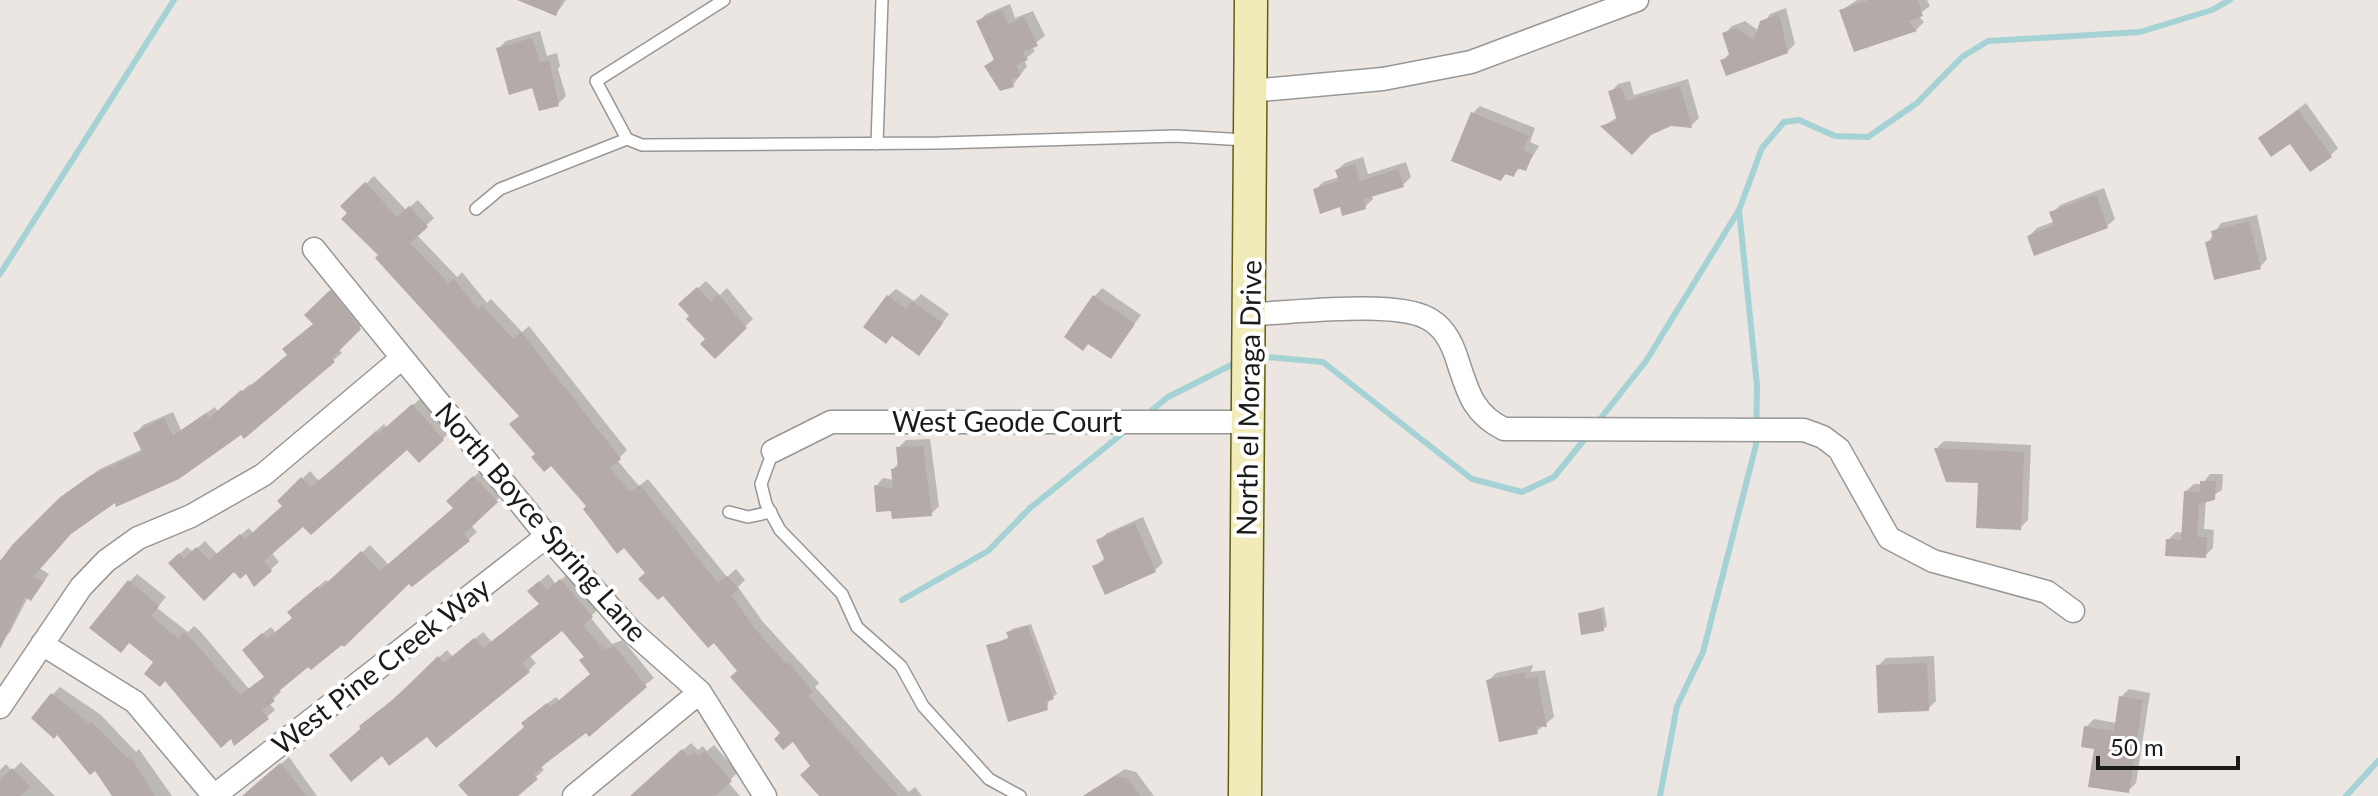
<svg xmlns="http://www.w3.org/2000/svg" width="2378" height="796" font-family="Lato,sans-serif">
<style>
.shadow{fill:#0003}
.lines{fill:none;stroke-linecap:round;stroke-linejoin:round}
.stream{stroke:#a5d2d4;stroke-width:6}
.building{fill:#b4aaa7}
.lane-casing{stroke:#979797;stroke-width:14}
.street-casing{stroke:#979797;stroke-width:25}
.secondary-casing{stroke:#635e10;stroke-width:35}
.lane{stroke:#fff;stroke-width:11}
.street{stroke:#fff;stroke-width:22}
.secondary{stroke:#f1eab9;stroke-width:32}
.labels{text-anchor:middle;stroke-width:8;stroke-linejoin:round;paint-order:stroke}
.street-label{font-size:28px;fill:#1a1a1a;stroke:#fff}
</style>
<rect width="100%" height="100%" fill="#ebe6e1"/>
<path class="shadow" d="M545,0h21l-10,14z
M1857,0h70l3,6 -12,9 6,7 -8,8 -61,20 -13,-40z
M1010,4l5,14 18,-7 12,25 -14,10 4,5 -11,9 3,6 -14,19 -27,-18 9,-9 -17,-36 8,-8z
M1786,8l9,36 -8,8 -65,9 9,-9 -7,-18 8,-8 13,-5 14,10 11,-17z
M540,31l7,25 10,-3 3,13 -2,3 8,27 -8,8 -24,-18 -36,-37 8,-8z
M1688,79l11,39 -8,8h-88l15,-9 -7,-25 7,-8 12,-3 4,14z
M2306,103l32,45 -8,8 -40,-15 -30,-3z
M1480,106l55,22 -5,14 9,4 -14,23 -4,-2 -8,8 -6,-2 -6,6 -29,-65z
M1363,157l5,17 38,-12 5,15 -8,8 -31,10 1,4 -8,8 -24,-2 -26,-15 8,-8 16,-5 -2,-7 8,-7z
M374,176l32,34 12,-10 16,18 -17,17 40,42 5,-5 25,31 4,-4 31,33 7,-6 98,124 -10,10 22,26 9,-7 79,98 9,-8 9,11 -7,7 25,35 56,61 -4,4 94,105 6,-5 7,9h-101l-9,-31 -19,-26 -10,-6 -44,-62 -188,-208 -13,-10 -17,-38 -140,-160 -38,-49z
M2104,188l11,31 -8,7 -78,10 8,-8 18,-7 -3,-8 8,-8z
M2257,215l10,44 -7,8 -52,-25 13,-19z
M706,281l14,14 7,-7 26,31 -38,37 -23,-40 -11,-12z
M338,284l29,36 -29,28 4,5 -98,83 -3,-4 -125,68 -44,31 -33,37 10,6 -11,17 -7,7 -3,-1 -18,35 -7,8 -3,-2v-74l14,-19 55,-54 31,-22 43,-20 -7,-16 7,-8 30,-13 8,18 34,-23 3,5 32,-28 2,2 38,-32 25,-31 -8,-8z
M1102,288l39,27 -30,41 -16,-60z
M896,289l18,12 7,-7 28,20 -23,32 -38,-50z
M421,398l29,33 -7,8 -36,8 -104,77 -32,28 8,10 -24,22 -9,-13 -76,-8 17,-16 6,5 12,-11 12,13 32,-26 4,5 31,-28 -4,-4 30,-30 8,9 7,-3 59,-53 3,4z
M930,439l9,67 -8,8 -38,-5 -17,-23 7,-8 11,2 -1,-11 6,-6 -1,-15 8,-8z
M1944,441l87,4 -3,75 -8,8 -40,-47 -43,-33z
M482,469l22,24 -33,32 6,7 -29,26 -39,23 -67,61 -63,47 2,3 -12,11 6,7 -8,7 -111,-55 -27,-80 8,-8 29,23 -9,11 31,24 6,-6 6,5 49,58 17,-13 -14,-34 19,-15 5,6 18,-15 3,-14 29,-24 3,3 41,-38 19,20 66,-57 -6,-7z
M2210,474h13l-1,16 -16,10 -2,29 10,1 -1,18 -8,8 -37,-16 8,-8 8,1 2,-42 8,-7h8z
M1143,517l20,46 -8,7 -60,-4 11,-9 -7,-16 8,-8z
M569,573l30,35 -9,9 22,27 11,-4 31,38 -114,88 4,4 -30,26h-17l34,-80 25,-19 4,4 32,-28 -6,-17 -24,-28 -33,27 7,8 -8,8 -101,63 -45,19 -43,-5 108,-98 6,7 30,-25 9,10 49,-39 -3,-20 10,-9 8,10z
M1604,607l3,19 -4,3 -23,-15z
M1031,624l26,70 -8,5 -2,10 -59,-63 22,-9 2,-8z
M1934,656l2,45 -8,8 -50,-43 8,-8z
M1533,665l-2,7 14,-2 9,47 -18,15 -48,-51 8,-8z
M60,687l41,28 35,37 3,-3 33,47h-56l-63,-102z
M2129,689l21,4 -14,90 -8,8 -42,-64 8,-8 23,4 4,-26z
M691,743l7,7 5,-4 4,5 7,-6 24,27 -10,10 12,14h-109z
M289,757l28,39h-59l3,-15z
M21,762l34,34h-55v-26l6,-6 6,7z
M1125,769l11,3 18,24h-71z"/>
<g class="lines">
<path class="stream" d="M0,274l174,-274
M1257,356l66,6 149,117 50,13 32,-15 34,-42
M1146,415l22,-18 71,-36
M1597,423l49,-62 93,-151
M902,600l86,-49 42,-43 98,-79
M1660,796l17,-90 26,-54 53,-207 1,-60 -18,-175 23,-62 22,-26 15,-2 36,16 33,1 49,-34 45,-46 26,-16 152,-9 72,-22 18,-10
M2346,796l32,-35"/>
</g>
<path class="building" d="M517,0h45l-6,16z
M1869,0h49l5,16 -15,5 9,10 -63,21 -15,-42z
M1002,10l6,14 16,-7 14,29 -16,6 6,8 -12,5 4,11 -9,3 3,8 -14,4 -16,-25 10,-6 -18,-39z
M1779,14l9,39 -62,23 -6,-16 10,-3 -8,-24 15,-5 17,12 6,-19z
M532,38l8,25 9,-3 10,46 -20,5 -7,-23 -23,7 -13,-47z
M1680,86l12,42 -21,-2 -20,9 -19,20 -32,-29 17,-5 -9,-30 14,-4 4,14z
M2298,110l34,47 -22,15 -20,-28 -19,13 -13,-19z
M1471,112l58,24 -6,14 10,4 -7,17 -9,-3 -3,9 -9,-3 -4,7 -50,-20z
M1355,164l5,17 38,-12 6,18 -40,12 2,10 -24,7 -2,-9 -20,7 -7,-25 26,-8 -4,-11z
M365,182l32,35 12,-11 19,21 -18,16 38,40 6,-4 24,30 4,-4 31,34 8,-7 100,127 -11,9 20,24 10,-7 78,98 9,-7 12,13 -8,6 25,35 30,34 2,-2 25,30 -5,4 90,100h-79l-19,-21 10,-9 -17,-24 -10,8 -9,-11 6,-6 -50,-56 7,-6 -23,-28 -6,5 -45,-52 -5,4 -20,-21 7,-6 -21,-25 -7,6 -34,-45 3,-3 -35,-40 -7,6 -13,-15 4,-3 -26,-30 10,-8 -144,-158 3,-3 -37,-36 6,-6 -7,-7z
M2096,195l12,33 -74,28 -7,-20 27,-11 -5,-13z
M2249,221l12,48 -47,11 -9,-38 8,-2 -2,-9z
M697,287l14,15 7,-8 29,34 -32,31 -15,-15 5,-5 -19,-20 3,-3 -11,-12z
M330,290l31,39 -29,29 3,4 -91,77 -3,-4 -62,44 -63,28 -1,-4 -44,31 -38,43 10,5 -12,19 -6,-4 -25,52v-88l13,-17 46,-46 31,-22 52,-24 -9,-19 31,-15 9,18 33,-23 3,5 32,-28 2,2 44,-37 -5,-6 31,-25 -9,-9z
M887,295l19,14 6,-8 31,22 -24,33 -27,-20 -6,8 -23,-17z
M1093,295l42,29 -24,35 -23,-15 -5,7 -19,-14z
M412,404l32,36 -25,23 -12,-13 -96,85 -8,-8 -39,34 8,10 -18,16 -8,-13 -6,5 -6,-7 -30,29 -36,-38 11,-10 5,6 12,-12 13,13 31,-26 5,5 37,-33 -5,-5 24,-24 9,9 5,-2 61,-53 2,3z
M923,446l9,70 -40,3 -1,-8 -15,1 -2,-27 19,4 -2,-20 7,-1 -2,-21z
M1934,448l90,4 -3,78 -45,-2 2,-45 -32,-1z
M473,476l25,26 -34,32 6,7 -58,46 -3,-3 -65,63 -2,-2 -31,25 -3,-3 -36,30 3,4 -13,9 7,9 -35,27 -3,-7 -10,9 -56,-67 -5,6 -16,-13 9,-12 -24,-19 -8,10 -32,-25 39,-48 31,26 -8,10 28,23 5,-7 8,7 48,56 24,-18 -22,-27 20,-17 5,6 25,-21 -5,-6 30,-25 3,2 41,-38 19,20 73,-63 -7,-7z
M2200,481h16l-1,19 -16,4 -2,33h10l-1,21 -41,-2 1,-17 15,1 3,-49 16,1z
M1135,523l21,49 -51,23 -13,-29 13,-5 -9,-21z
M560,579l33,38 -10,8 21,25 10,-4 33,41 -58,50 -3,-4 -41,31 -11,11 4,4 -20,17h-50l-10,-11 66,-58 -3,-4 26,-20 4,4 39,-33 -11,-14 5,-3 -22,-26 -40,32 8,9 -94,76 -9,-11 -38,29 -7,-10 -31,26 -22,-27 32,-26 -2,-3 36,-28 43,-42 6,7 30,-25 9,10 56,-44 -12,-13 12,-10 8,9z
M1601,609l3,22 -23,4 -3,-22z
M1028,626l26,73 -8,3 2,8 -40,12 -22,-77 23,-6 -3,-7z
M1927,663l2,48 -51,2 -2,-48z
M1526,672l-1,7 12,-2 10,50 -11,-1 2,8 -39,8 -13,-62z
M51,693l39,31 2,-2 35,36 3,-2 25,40h-43l-17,-25 -5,4 -33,-40 -3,4 -23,-21z
M2119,696l24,4 -14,93 -41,-6 6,-38 -13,-2 3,-21 30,5z
M682,749l7,8 5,-5 4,5 7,-6 27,30 -17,15h-85z
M280,763l27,33h-65z
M12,768l18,19 -10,9h-20v-16z
M1115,776l13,3 13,17h-58z"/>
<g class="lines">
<g class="lane-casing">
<path id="lane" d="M724,0l-128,81 31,58 15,6 296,-2 238,-7 70,4
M877,144l5,-144
M476,209l24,-20 127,-50
M773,451l-12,33 5,20 14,26 62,64 15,33 44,39 22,40 66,73 31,17
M729,512l19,5 23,-5"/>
</g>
<g class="street-casing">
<path id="street" d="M1250,91l133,-12 88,-17 166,-62
M314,249l233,287 83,94 70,62 65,104
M1251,314c41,-1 142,-14 176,4 17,8 26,27 31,44 10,30 15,52 46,67l300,1 19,7 16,12 50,89 44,23 114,31 26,19
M773,451l58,-29h418
M42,644l93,58 79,94 333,-260
M0,707l81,-120 25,-26 32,-23 53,-22 72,-41 139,-117
M574,796l126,-104"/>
</g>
<g class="secondary-casing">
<path id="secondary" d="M1245,796l6,-796"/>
</g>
<use href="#lane" class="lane"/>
<use href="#street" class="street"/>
<use href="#secondary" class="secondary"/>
</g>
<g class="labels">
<g class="street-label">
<text transform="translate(1249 398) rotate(-89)" y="10">North el Moraga Drive</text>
<text x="1007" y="432">West Geode Court</text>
<text transform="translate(541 522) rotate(49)" y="10">North Boyce Spring Lane</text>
<text transform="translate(381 666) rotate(-38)" y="10">West Pine Creek Way</text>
</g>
</g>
<path d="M2098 756v12h140v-12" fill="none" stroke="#1a1a1a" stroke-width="4"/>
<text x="2110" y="756" font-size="24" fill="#1a1a1a" stroke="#ffffff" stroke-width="6" paint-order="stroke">50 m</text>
</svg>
